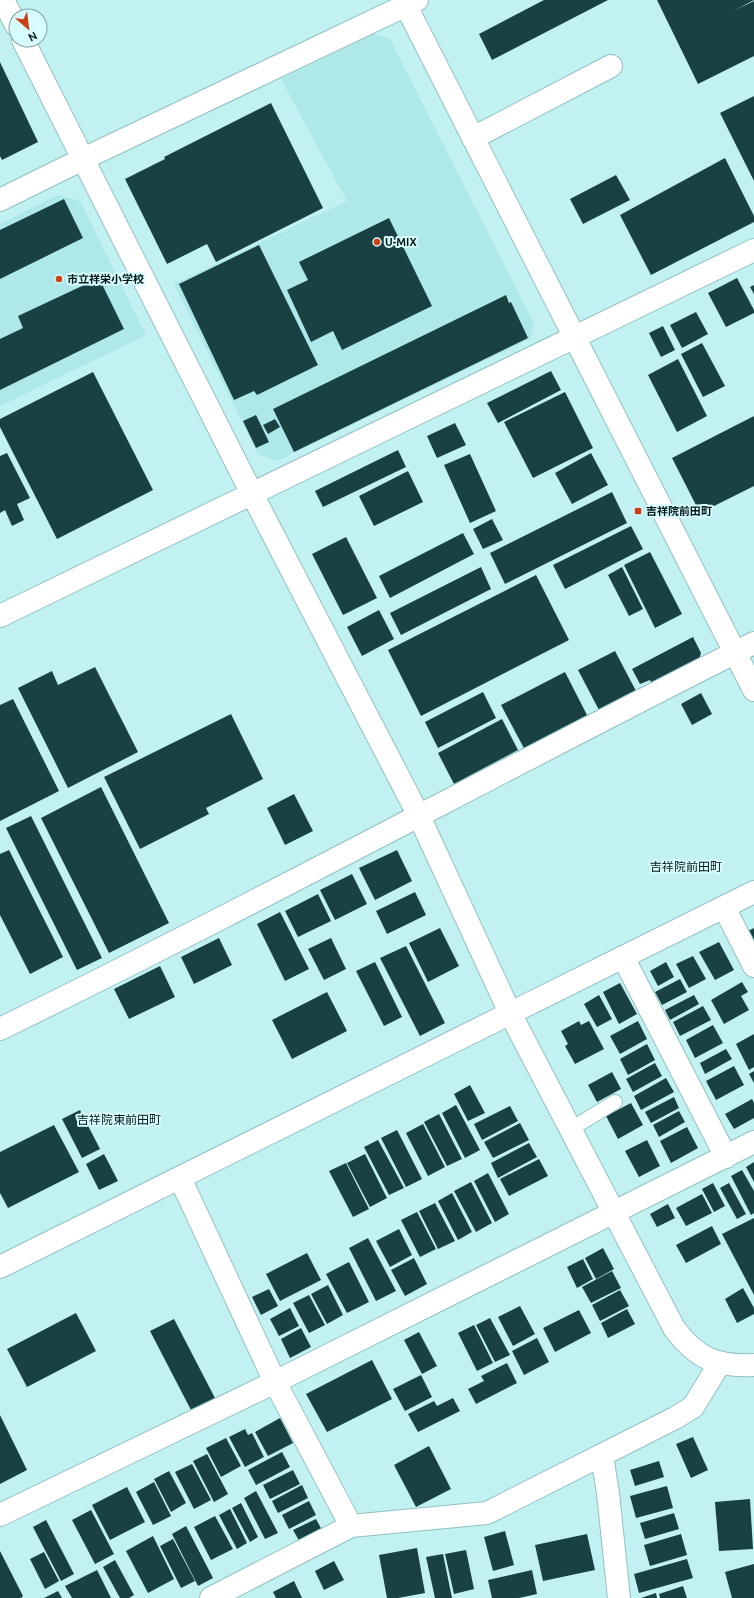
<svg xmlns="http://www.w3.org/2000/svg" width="754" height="1598" font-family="Ubuntu,'Noto Sans JP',sans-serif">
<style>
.built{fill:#aee8e9}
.building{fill:#194142}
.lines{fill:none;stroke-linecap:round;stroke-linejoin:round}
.service-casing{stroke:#93c1c2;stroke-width:16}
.minor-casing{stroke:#93c1c2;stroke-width:24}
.tertiary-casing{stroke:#93c1c2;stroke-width:24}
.service{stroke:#fff;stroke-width:14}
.minor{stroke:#fff;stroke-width:22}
.tertiary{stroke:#fff;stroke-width:22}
.poi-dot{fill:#ca4115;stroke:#d7fcfd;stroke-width:1.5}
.labels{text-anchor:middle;stroke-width:4;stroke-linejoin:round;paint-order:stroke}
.poi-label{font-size:11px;font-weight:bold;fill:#051617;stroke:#d7fcfd;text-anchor:start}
.neighbourhood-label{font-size:12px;fill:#051617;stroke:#d7fcfd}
</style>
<rect width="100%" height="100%" fill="#c2f1f2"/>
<path class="built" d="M373,34l17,5 144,285 -4,15 -253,122 -19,-7 -84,-170 173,-83 -66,-122z
M58,195l22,6 66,134 -146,71v-182z"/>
<path class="building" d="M544,0h64l-116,60 -13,-26z
M657,0h97l-19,10 19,-9v55l-56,28z
M0,62l38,80 -36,18 -2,-4z
M754,96v85l-34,-68z
M271,103l52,105 -107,54 -9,-18 -40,20 -42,-85 40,-20 -1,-2z
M725,158l29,58v6l-103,53 -31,-60z
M616,175l14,25 -47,24 -13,-25z
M64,199l19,39 -83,41v-49z
M389,218l43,88 -90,44 -9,-19 -22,11 -24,-52 21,-10 -9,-18z
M259,245l59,120 -61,30 -3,-4 -20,9 -55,-116z
M99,278l25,51 -124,61v-51l23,-11 -5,-12z
M737,278l17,32v3l-28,14 -18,-34z
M754,285v9l-4,-7z
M506,295l3,8 2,-1 17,36 -234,114 -21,-43z
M696,312l12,22 -26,14 -12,-23z
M663,326l12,24 -14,7 -12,-24z
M702,343l23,43 -22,11 -22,-43z
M678,359l29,57 -30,16 -29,-57z
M551,371l10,19 -63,33 -11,-20z
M93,372l60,118 -96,49 -57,-112v-8z
M565,392l28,56 -60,30 -29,-56z
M256,415l13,27 -13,6 -13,-27z
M754,416v70l-54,27 -28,-55z
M275,419l5,8 -12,7 -5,-9z
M455,423l11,22 -29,13 -10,-22z
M398,450l8,17 -83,40 -8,-16z
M7,453l23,45 -13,6 7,16 -12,6 -7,-16 -5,3v-57z
M591,453l17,32 -36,19 -17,-31z
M470,454l26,57 -26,12 -26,-58z
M408,471l15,31 -49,24 -15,-30z
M612,492l15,31 -122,61 -15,-31z
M492,519l11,21 -20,9 -10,-20z
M631,526l12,23 -78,40 -12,-24z
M463,533l11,21 -84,44 -11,-22z
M346,537l31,61 -34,17 -31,-61z
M650,552l32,62 -27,14 -31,-63z
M481,567l10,22 -90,46 -11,-22z
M622,567l21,42 -14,7 -21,-41z
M536,575l33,65 -148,76 -33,-66z
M379,610l15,29 -32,17 -15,-29z
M693,637l8,16 -5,16 -41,22 -5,-11 -10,4 -8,-15z
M615,651l21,40 -37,19 -21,-40z
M95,667l43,85 -70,36 -50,-100 34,-17 6,14z
M565,672l24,47 -63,33 -25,-47z
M483,692l13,26 -58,30 -13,-26z
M701,693l11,21 -20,11 -11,-21z
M13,699l46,92 -59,30v-116z
M231,714l32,65 -57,29 3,6 -69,35 -36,-72z
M502,719l16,31 -64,34 -16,-31z
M101,787l68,136 -60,30 -68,-135z
M294,794l19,37 -28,14 -18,-37z
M31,816l71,142 -25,12 -71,-142z
M9,850l54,107 -33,17 -30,-59v-61z
M397,850l15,31 -37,19 -16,-32z
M352,874l15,30 -32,16 -15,-30z
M415,892l11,23 -39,19 -11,-23z
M318,894l13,27 -33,16 -13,-26z
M280,912l29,57 -24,12 -28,-57z
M440,928l19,38 -31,16 -19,-39z
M754,928v19l-8,-15z
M219,938l13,27 -38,19 -13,-27z
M331,938l15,31 -22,11 -16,-31z
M719,942l15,28 -19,10 -16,-28z
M406,946l39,77 -25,13 -40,-78z
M693,956l13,23 -17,9 -13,-24z
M375,962l27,55 -18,9 -28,-55z
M666,962l8,15 -16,9 -8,-15z
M160,966l15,31 -46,22 -15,-30z
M680,979l7,13 -25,13 -7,-13z
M742,982l6,10 -7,4 8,14 -25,14 -13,-24z
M620,983l17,31 -18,10 -16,-32z
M327,992l20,39 -55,28 -20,-39z
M599,995l13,24 -15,8 -13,-23z
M694,995l5,9 -29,16 -5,-10z
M703,1006l8,14 -31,16 -7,-14z
M579,1021l2,4 8,-4 15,28 -29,15 -10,-18 3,-2 -7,-13z
M638,1021l9,18 -27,15 -10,-18z
M713,1025l10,18 -28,15 -9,-18z
M754,1034v33l-5,3 -13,-26z
M647,1044l8,16 -27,15 -8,-16z
M726,1049l6,10 -27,15 -5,-11z
M655,1063l7,13 -29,16 -7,-13z
M734,1066l10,19 -28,15 -10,-19z
M754,1071v12l-5,-9z
M612,1072l9,17 -24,13 -9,-17z
M666,1078l8,14 -33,18 -7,-14z
M470,1085l15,28 -17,8 -14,-27z
M674,1097l5,11 -28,15 -6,-11z
M752,1099l2,4v15l-20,11 -9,-15z
M631,1103l12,22 -25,14 -12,-23z
M456,1105l24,45 -15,8 -23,-45z
M510,1106l8,15 -36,19 -8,-16z
M80,1110l20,39 -18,9 -20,-39z
M679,1111l6,11 -26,15 -6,-12z
M439,1114l23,45 -15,7 -23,-44z
M520,1123l9,17 -36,18 -9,-16z
M423,1124l22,43 -17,9 -22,-43z
M54,1125l25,47 -71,36 -8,-15v-41z
M687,1127l11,21 -27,15 -11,-22z
M397,1130l25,49 -16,8 -25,-49z
M378,1140l26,48 -15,7 -25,-48z
M647,1140l13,26 -21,11 -14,-26z
M529,1143l8,14 -39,21 -7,-15z
M104,1154l14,27 -19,9 -13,-26z
M365,1154l22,44 -17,9 -23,-44z
M539,1159l9,17 -39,20 -9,-17z
M754,1162v20l-8,-15z
M346,1163l23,46 -16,8 -24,-46z
M742,1170l12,21v22l-3,2 -20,-39z
M488,1173l21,41 -14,8 -21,-41z
M471,1182l21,41 -16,9 -22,-41z
M713,1183l12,23 -11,6 -12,-23z
M729,1183l17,31 -9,5 -17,-31z
M452,1193l20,39 -14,8 -20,-39z
M702,1194l10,19 -26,13 -10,-18z
M435,1203l20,38 -17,8 -19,-38z
M668,1204l7,14 -18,9 -7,-13z
M417,1212l19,37 -16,8 -19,-37z
M754,1218v77l-32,-61z
M712,1226l9,18 -35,19 -10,-18z
M399,1229l13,26 -22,12 -14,-26z
M368,1238l28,53 -20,10 -27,-53z
M603,1248l11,21 -18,10 -11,-21z
M307,1253l14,27 -41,21 -14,-27z
M414,1258l13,26 -22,12 -14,-26z
M583,1259l10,20 -16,9 -10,-21z
M349,1262l20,40 -22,11 -21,-39z
M612,1271l9,17 -30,15 -9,-16z
M328,1285l15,30 -16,9 -16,-30z
M743,1288l11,20v6l-17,9 -12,-24z
M269,1289l9,17 -17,9 -9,-18z
M620,1290l9,16 -29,15 -8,-16z
M309,1295l16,30 -16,8 -16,-30z
M520,1306l15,28 -22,12 -15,-29z
M290,1308l9,18 -20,10 -9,-17z
M627,1309l8,15 -27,14 -7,-15z
M579,1310l12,23 -36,19 -12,-24z
M76,1313l20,38 -69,36 -20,-38z
M490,1318l20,37 -15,7 -19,-37z
M174,1319l42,81 -24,12 -42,-81z
M474,1325l19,38 -16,8 -19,-38z
M301,1328l10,19 -21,11 -9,-19z
M419,1332l18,34 -15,8 -18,-34z
M537,1338l12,24 -25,13 -12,-24z
M372,1360l20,39 -65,33 -21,-38z
M507,1363l10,20 -41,21 -8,-15 16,-8 -3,-5z
M421,1375l11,22 -27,14 -12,-22z
M453,1398l7,13 -42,21 -10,-18 26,-13 3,5z
M0,1415l27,55 -27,14z
M280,1418l13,25 -25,13 -13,-24z
M245,1429l3,6 4,-2 12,24 -19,10 -16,-30z
M693,1437l15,33 -17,8 -15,-34z
M226,1438l15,28 -20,11 -15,-29z
M429,1446l22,43 -35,18 -22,-42z
M282,1452l8,15 -34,18 -8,-15z
M207,1454l21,40 -14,8 -21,-41z
M659,1461l5,16 -29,9 -5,-16z
M192,1464l19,36 -17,9 -19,-37z
M293,1470l7,14 -30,15 -7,-14z
M169,1471l17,32 -15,9 -17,-33z
M154,1482l17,34 -18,9 -17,-33z
M302,1485l6,13 -30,15 -6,-12z
M667,1486l6,22 -37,10 -6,-22z
M127,1487l18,35 -35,18 -18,-35z
M256,1491l22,42 -13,6 -21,-41z
M750,1499l3,50 -34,2 -4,-49z
M309,1501l7,14 -27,14 -7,-14z
M241,1503l17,34 -8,5 -18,-34z
M230,1509l17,34 -10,6 -18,-34z
M91,1510l23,44 -19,10 -23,-44z
M674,1513l5,16 -34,10 -5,-16z
M215,1516l18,33 -22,11 -17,-33z
M316,1519l7,13 -22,12 -8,-14z
M46,1520l28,54 -13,7 -28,-54z
M186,1526l27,52 -15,8 -26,-52z
M505,1531l9,34 -21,6 -9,-34z
M587,1534l8,36 -52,11 -8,-36z
M681,1534l6,21 -37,11 -6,-21z
M153,1536l21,43 -26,14 -22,-42z
M173,1539l22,42 -14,7 -21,-42z
M417,1548l8,45 -27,5h-11l-8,-43z
M466,1550l8,39 -20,5 -9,-40z
M0,1551l23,45 -2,2h-21z
M44,1552l15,29 -14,8 -15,-30z
M443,1554l9,44h-17l-9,-41z
M687,1559l6,19 -54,15 -5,-19z
M115,1560l19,35 -5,3h-9l-17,-31z
M334,1561l10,19 -20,10 -9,-19z
M754,1564v34h-22l-7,-26z
M97,1570l14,28h-39l-7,-12z
M532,1570l5,24 -18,4h-27l-4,-18z
M294,1581l8,17h-26l-3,-6z
M683,1586l4,12h-27l-1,-4z
M58,1591l4,7h-18z
M656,1593l1,5h-16z"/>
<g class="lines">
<g class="service-casing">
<path id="service" d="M571,1129l44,-27"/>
</g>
<g class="minor-casing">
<path id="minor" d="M473,138l138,-72
M0,200l83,-41 334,-159
M0,616l754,-366
M724,907l30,59
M623,957l103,200
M0,1029c254,-124 502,-259 754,-386
M180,1178l95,204 76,144
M602,1456l6,37 11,105
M0,1515l275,-133 479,-240
M211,1598l140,-72 136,-13 188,-95 18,-11 27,-44"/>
</g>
<g class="tertiary-casing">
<path id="tertiary" d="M3,0l13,25
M403,0l351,690
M23,40l229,454 167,322 91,197 164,315c22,30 42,39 80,37
M0,1267l754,-375"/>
</g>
<use href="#service" class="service"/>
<use href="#minor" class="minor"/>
<use href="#tertiary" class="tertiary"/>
</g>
<g class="poi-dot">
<circle cx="377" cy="242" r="4"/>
<circle cx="59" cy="279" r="4"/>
<rect x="634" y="507" width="8" height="8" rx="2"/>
</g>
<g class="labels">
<g class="poi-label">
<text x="385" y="246">U-MIX</text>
<text x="67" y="283">市立祥栄小学校</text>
<text x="646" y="515">吉祥院前田町</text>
</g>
<g class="neighbourhood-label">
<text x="686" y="871">吉祥院前田町</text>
<text x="119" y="1124">吉祥院東前田町</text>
</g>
</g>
<g transform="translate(28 28) rotate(152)"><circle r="19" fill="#d7fcfd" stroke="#83a0a1"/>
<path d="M0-3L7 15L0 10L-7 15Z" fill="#ca4115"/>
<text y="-6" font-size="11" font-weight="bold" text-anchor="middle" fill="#051617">N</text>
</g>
</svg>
